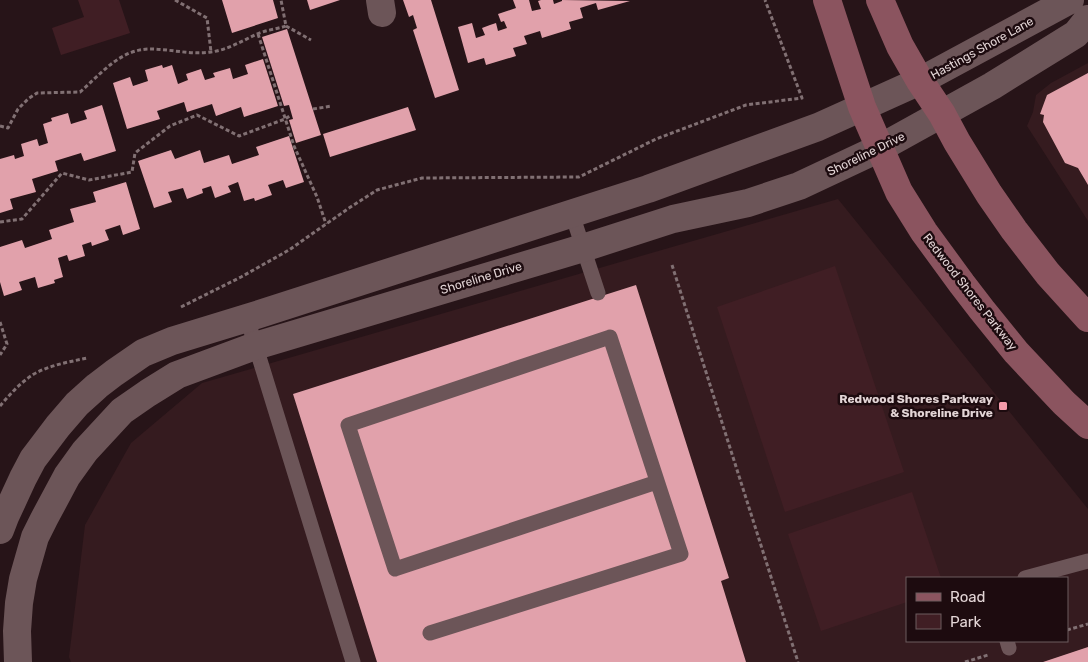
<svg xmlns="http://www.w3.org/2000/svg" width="1088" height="662" font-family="Rubik,sans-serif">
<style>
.built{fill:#351b1f;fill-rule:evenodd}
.green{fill:#401e24}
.building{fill:#e1a1ab}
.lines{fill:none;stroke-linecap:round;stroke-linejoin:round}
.path{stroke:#817073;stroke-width:3;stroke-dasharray:4 2.5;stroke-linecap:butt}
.service{stroke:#6c5558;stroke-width:15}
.minor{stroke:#6c5558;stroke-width:28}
.tertiary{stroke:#6c5558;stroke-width:28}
.secondary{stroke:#8b545f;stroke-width:28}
.poi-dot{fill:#f39aa9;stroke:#1d0b0f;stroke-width:2}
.labels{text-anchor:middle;stroke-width:5;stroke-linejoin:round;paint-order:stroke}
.street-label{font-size:12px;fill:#e3d5d6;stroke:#1d0b0f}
.poi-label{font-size:12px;font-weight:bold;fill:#e3d5d6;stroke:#1d0b0f;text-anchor:end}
</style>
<rect width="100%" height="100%" fill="#271418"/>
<path class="built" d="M1088,63v158l-61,-95 6,-14 3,-17 15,-12z
M838,199l250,310v153h-1017l-2,-5 16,-132 46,-82 71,-60zM907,578h160v63h-160z"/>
<path class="green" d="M78,0h41l11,33 -69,22 -9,-27 32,-11z
M835,266l69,206 -119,40 -68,-205z
M912,492l29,86h-34v24l-86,29 -33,-97z"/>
<path class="building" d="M222,0h51l5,18 -46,15z
M307,0h33l-30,10z
M403,0h28l28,90 -24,8 -22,-68 4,-2 -4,-13 -4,2z
M513,0h16l3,11 9,-2 -3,-8 3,-1h12l1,4 8,-3v-1l68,1 -32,9 -2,-7 -16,5 3,10 -14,4 2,7 -29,9 -2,-7 -16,5 3,8 -14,4 3,8 -30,9 -2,-7 -16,5 -10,-36 14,-4 4,15 9,-3 -3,-7 8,-3 6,-2 2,8 9,-3 -3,-7 -3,1 -3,-8 18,-6z
M287,29l34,106 -25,8 -7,-23 4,-1 -4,-14 -5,1 -22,-69z
M263,59l15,47 -34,11 -3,-10 -25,9 -4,-12 -25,8 -3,-10 -27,9 3,8 -33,10 -14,-46 17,-6 3,9 15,-5 -3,-11 17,-5 1,3 9,-3 6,19 10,-4 -2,-6 15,-5 4,11 10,-3 -2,-4 17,-5 3,11 15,-5 -3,-9z
M1088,73v112l-10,-17 -13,-5 -22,-41 1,-7 -4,-1 7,-19z
M102,105l14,46 -32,10 -3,-8 -26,8 3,10 -26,8 4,13 -26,7 3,10 -13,4v-54l14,-4 1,4 9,-3 -3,-12 16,-5 2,7 9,-3 -5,-19 9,-3 -1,-3 17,-5 3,11 16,-5 -3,-8z
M408,107l8,23 -86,27 -7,-23z
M289,136l15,46 -18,6 -3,-8 -15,5 4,10 -17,6 -1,-3 -10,3 -6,-19 -10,4 3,6 -16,6 -4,-12 -9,3 1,4 -16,6 -4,-11 -15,4 4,10 -18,6 -16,-47 33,-11 4,9 25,-9 4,13 25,-8 3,9 27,-9 -3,-8z
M126,182l14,47 -17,6 -3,-10 -15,5 4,10 -17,6 -1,-4 -9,3 3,11 -16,5 -2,-6 -9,3 5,19 -9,3 1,3 -17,5 -3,-11 -16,5 3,8 -18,6 -4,-14v-35l22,-7 3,8 27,-9 -3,-9 25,-8 -4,-13 26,-7 -3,-10z
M636,285l93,293 -8,3 25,81h-369l-84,-268z
M1088,647v15h-45z"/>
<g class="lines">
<path class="path" d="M175,0l32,18 4,34
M286,26l25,14
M258,34l36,112 23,51 9,27
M313,109l19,-3
M0,126l8,2 10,-19 10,-10 9,-6 43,-1c21,-18 40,-43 70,-43 20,0 40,6 61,3 16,-2 31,-11 46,-18 9,-4 20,-5 29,-8l-5,-26
M0,222l22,-3 40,-46 27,7 43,-8 3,-19 35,-27 27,-11 42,21 46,-17 6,-4
M672,265l126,397
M181,307l60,-30 48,-27 60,-42 28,-18 45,-12 157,-1 77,-38 90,-34 56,-7 -37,-98
M0,322l7,22 -7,11
M0,406c10,-12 21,-24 34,-32 16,-9 35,-12 53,-16
M1067,630l21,-6
M965,662l23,-7"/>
<path class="service" d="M572,214l26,79
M247,318l106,344
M1025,578l63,-17
M430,633l251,-79 -71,-217 -262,88 47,144 262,-87
M1007,641l2,7"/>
<path class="minor" d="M380,0l2,13"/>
<path class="tertiary" d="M0,530l5,-13 18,-39 10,-19 25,-33 19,-22 20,-18 17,-13 29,-20 29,-12 75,-23 401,-129 170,-62 102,-46 150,-81
M18,662l-1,-31 2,-28 4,-24 12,-42 9,-18 23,-43 18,-25 37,-40 26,-18 29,-18 78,-29 328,-98 90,-29 75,-16 51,-17 81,-38 112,-62 84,-52 12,-15"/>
<path class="secondary" d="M827,0l35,107 37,85 25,40 38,52 20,26 34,42 48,51 24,22
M880,0l20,46 20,35 22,33 15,28 32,52 25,36 34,44 40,44"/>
</g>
<rect class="poi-dot" x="998" y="401" width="10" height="10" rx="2.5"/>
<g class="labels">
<g class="street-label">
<text transform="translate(982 48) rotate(-29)" y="4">Hastings Shore Lane</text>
<text transform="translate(866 154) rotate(-26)" y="4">Shoreline Drive</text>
<text transform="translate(481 278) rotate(-17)" y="4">Shoreline Drive</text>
<text transform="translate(970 292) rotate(52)" y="4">Redwood Shores Parkway</text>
</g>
<g class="poi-label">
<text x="993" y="403">Redwood Shores Parkway<tspan x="993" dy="14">&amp; Shoreline Drive</tspan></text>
</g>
</g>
<rect x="906" y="577" width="162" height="65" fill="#1d0b0f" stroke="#6c5c5f"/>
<rect x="916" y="593" width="25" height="8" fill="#8b545f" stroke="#6c5c5f"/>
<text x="950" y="602" font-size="15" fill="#e3d5d6">Road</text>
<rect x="916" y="614" width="25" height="15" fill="#401e24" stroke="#6c5c5f"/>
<text x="950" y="627" font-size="15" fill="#e3d5d6">Park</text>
</svg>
